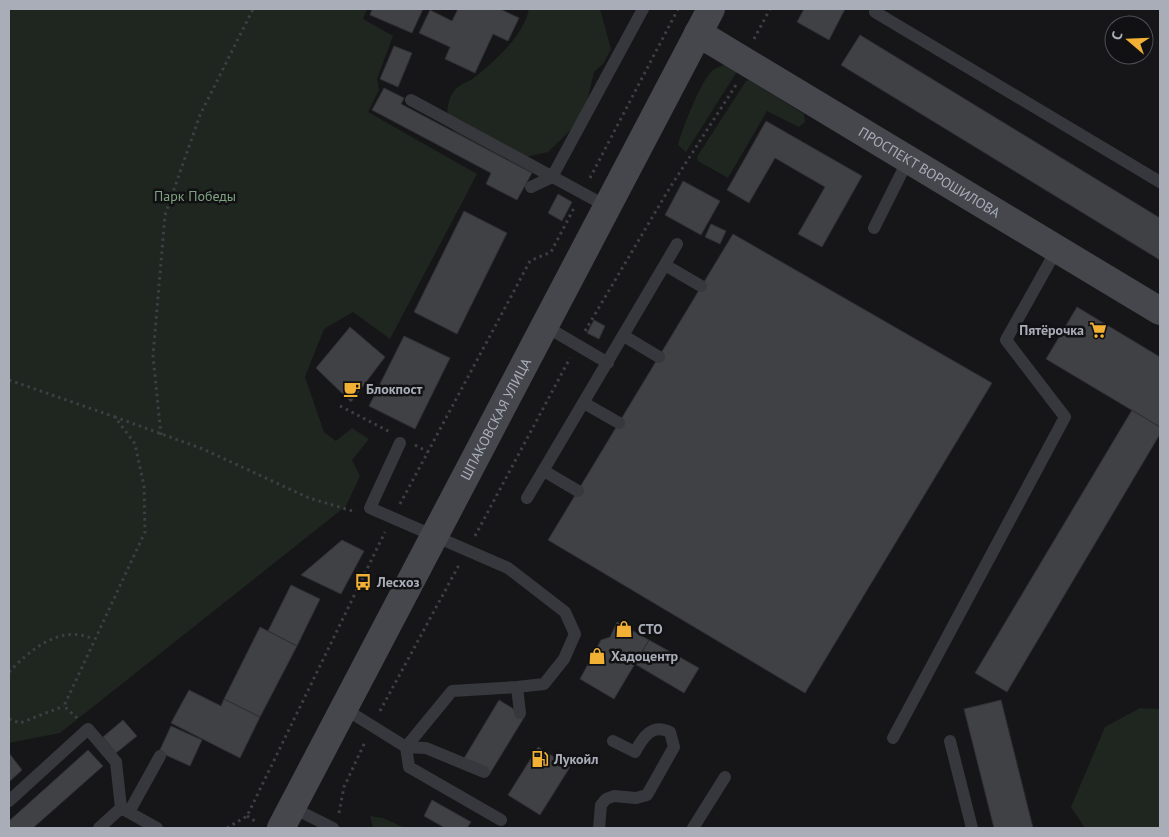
<svg xmlns="http://www.w3.org/2000/svg" width="1169" height="837" font-family="'PT Sans',sans-serif">
<style>
.green{fill:#1e261f}
.building{fill:#404145;stroke:#303034}
.lines{fill:none;stroke-linecap:round;stroke-linejoin:round}
.path{stroke:#3d3f44;stroke-width:3;stroke-dasharray:2.5 4;stroke-linecap:butt}
.lane{stroke:#37383d;stroke-width:12}
.secondary{stroke:#45474d;stroke-width:28}
.labels{text-anchor:middle;stroke-width:5;stroke-linejoin:round;paint-order:stroke}
.street-label{font-size:14px;fill:#a8adb8;stroke:#111113}
.park-label{font-size:14px;fill:#7fa381;stroke:#111113}
.poi-label{font-size:14px;font-weight:bold;fill:#a8adb8;stroke:#111113;text-anchor:start}
</style>
<rect width="100%" height="100%" fill="#161618"/>
<path class="green" d="M9,9h358l-4,10 30,17 -16,43 2,11 -11,22 109,62 -87,165 -37,-27 -29,17 -19,48 19,55 12,9 16,-13 17,11 -17,21 8,16 -14,30 -286,227 -51,10z
M529,9h71l11,40 -8,15 -9,8 -7,29 -9,22 -30,29 -27,6 -23,-2 -28,-12 -22,-18c-1,-13 -2,-29 10,-39 5,-4 12,-6 17,-10 20,-16 49,-42 54,-68z
M723,65l15,5 -52,82 -8,-7c4,-15 23,-65 34,-74 3,-3 8,-4 11,-6z
M749,80l55,34 1,8 -6,5 -32,-16 -39,67 -30,-17 -1,-4 49,-76z
M1140,708l20,1v119h-75l-14,-21 34,-80z
M370,816l13,2 22,10h-32z"/>
<path class="building" d="M372,9h51l-11,24 -42,-18z
M458,9h42l19,9 -11,23 -15,-7 -18,39 -30,-14 5,-12 -31,-14 11,-23 22,11z
M804,9h41l-16,31 -32,-18z
M860,35l300,183v42l-319,-195z
M394,46l18,7 -14,34 -18,-8z
M384,88l20,10 -3,6 131,69 -15,27 -31,-16 5,-11 -119,-63z
M766,121l96,55 -40,71 -24,-13 27,-47 -50,-29 -26,45 -22,-13z
M683,181l37,20 -19,34 -36,-20z
M558,194l14,8 -10,19 -14,-8z
M464,211l43,22 -50,101 -43,-22z
M711,224l15,7 -6,13 -15,-7z
M733,234l259,149 -187,310 -257,-153z
M1077,307l83,50v70l-114,-68z
M594,320l11,6 -6,13 -12,-6z
M350,327l35,30 -34,45 -35,-34z
M404,336l46,22 -35,71 -46,-23z
M1132,410l28,17v7l-153,258 -32,-19z
M342,540l22,11 -23,43 -40,-19z
M291,585l29,14 -23,47 -29,-15z
M617,622l32,18 -35,59 -34,-20 21,-39 9,-3z
M260,627l37,19 -37,71 -36,-18z
M649,640l50,28 -15,25 -49,-29z
M189,690l32,16 3,-7 36,18 -20,41 -69,-35z
M499,700l26,16 -36,59 -26,-15z
M1001,700l32,128h-39l-30,-119z
M123,720l14,16 -21,17 -13,-16z
M171,726l31,14 -12,26 -31,-14z
M538,747l32,20 -30,48 -32,-20z
M88,750l15,16 -70,62h-24v-7z
M9,753l13,17 -13,12z
M432,800l39,22 -4,6h-22l-21,-12z"/>
<g class="lines">
<path class="path" d="M754,39l16,-30
M590,178l88,-169
M585,331l84,-142 67,-104
M9,380l106,37
M340,406l50,26
M161,435l-8,-79 12,-141 35,-100 53,-106
M415,445l13,7
M400,504l130,-243 21,-9 23,-44
M475,536l95,-178
M9,672c22,-23 52,-48 84,-33
M380,711l79,-146
M77,718l-13,-12 81,-174 -1,-46 -9,-42 -20,-27 88,32 106,49 47,14
M9,719l11,4 44,-17
M339,813l5,-26 21,-45
M247,816l11,7
M227,828l20,-12 138,-284"/>
<path class="lane" d="M877,9l-2,3 285,170
M411,100l197,107
M531,187l21,-10 91,-168
M874,228l34,-68
M665,265l36,21
M545,326l63,37
M624,336l35,21
M584,403l35,20
M400,443l-30,65 138,60 57,44 10,22 -11,25 -20,25 -27,3 3,26
M544,471l34,20
M527,498l150,-254
M345,709l61,38 20,1 58,24
M893,738l172,-321 -59,-77 51,-91
M950,741l22,87
M9,801l79,-72 28,33 5,46
M293,808l40,20
M129,812l31,-56
M501,820l-92,-53 -3,-20 46,-56 65,-4
M99,828l22,-20 36,20
M599,828l2,-23 5,-6 8,-3 22,2 11,-3 27,-48 -4,-15c-18,-9 -27,5 -35,20l-22,-11
M693,828l32,-51"/>
<g class="secondary">
<path id="s1" d="M698,33l462,278"/>
<path id="s2" d="M281,828l430,-819"/>
</g>
</g>
<defs>
<g id="supermarket-bare" transform="scale(1.35)"><path d="M-6-5.5h2.5l.6 2H6L4.5 2H-2.5L-4.4-4H-6ZM-1.5 3.2a1.3 1.3 0 1 0 .1 0ZM3 3.2a1.3 1.3 0 1 0 .1 0Z" fill="#f2b134" stroke="#111113" stroke-width="2.5" paint-order="stroke"/></g>
<g id="cafe-bare" transform="scale(1.35)"><path d="M-5.5-4.5H6V0H3Q3 3.5 0 3.5H-2.5Q-5.5 3.5-5.5 0ZM3-3.2v2h1.7v-2ZM-6 4.5H4V6H-6Z" fill="#f2b134" stroke="#111113" stroke-width="2.5" paint-order="stroke"/></g>
<g id="bus-bare" transform="scale(1.35)"><path d="M-5-6H5V4H4V6H2V4H-2V6H-4V4H-5ZM-3.5-4V0h7V-4ZM-3.5 1.2v1.5H-2V1.2ZM2 1.2v1.5H3.5V1.2Z" fill="#f2b134" stroke="#111113" stroke-width="2.5" paint-order="stroke"/></g>
<g id="shop-bare" transform="scale(1.35)"><path d="M-5-2.5h2.3a2.7 3.5 0 0 1 5.4 0H5L5.5 6h-11ZM-1.5-2.5h3a1.5 2.3 0 0 0-3 0Z" fill="#f2b134" stroke="#111113" stroke-width="2.5" paint-order="stroke"/></g>
<g id="fuel-bare" transform="scale(1.35)"><path d="M-5.5-6h7V0h2V4h1.3V-2.5L3-4.5l.8-.8L6-3V5H2.5V1h-1V6h-7ZM-4.2-4.7v3.2H.2V-4.7Z" fill="#f2b134" stroke="#111113" stroke-width="2.5" paint-order="stroke"/></g>
</defs>
<g fill-rule="evenodd">
<use href="#supermarket-bare" x="1098" y="330"/>
<use href="#cafe-bare" x="352" y="389"/>
<use href="#bus-bare" x="363" y="582"/>
<use href="#shop-bare" x="624" y="629"/>
<use href="#shop-bare" x="597" y="656"/>
<use href="#fuel-bare" x="540" y="759"/>
</g>
<g class="labels">
<g class="street-label">
<text dy="5" stroke="none"><textPath href="#s1" startOffset="270">ПРОСПЕКТ ВОРОШИЛОВА</textPath></text>
<text dy="5" stroke="none"><textPath href="#s2" startOffset="462">ШПАКОВСКАЯ УЛИЦА</textPath></text>
</g>
<g class="park-label">
<text x="195" y="201">Парк Победы</text>
</g>
<g class="poi-label">
<text x="1084" y="335" text-anchor="end">Пятёрочка</text>
<text x="366" y="394">Блокпост</text>
<text x="377" y="587">Лесхоз</text>
<text x="638" y="634">СТО</text>
<text x="611" y="661">Хадоцентр</text>
<text x="554" y="764">Лукойл</text>
</g>
</g>
<rect width="1169" height="837" fill="none" stroke="#a8adb8" stroke-width="20"/>
<g transform="translate(1129 40) rotate(289)"><circle r="24" fill="#111113" stroke="#4d4f55"/>
<path d="M0-4L9 19L0 12L-9 19Z" fill="#f2b134"/>
<text y="-8" font-size="14" font-weight="bold" text-anchor="middle" fill="#a8adb8">С</text>
</g>
</svg>
